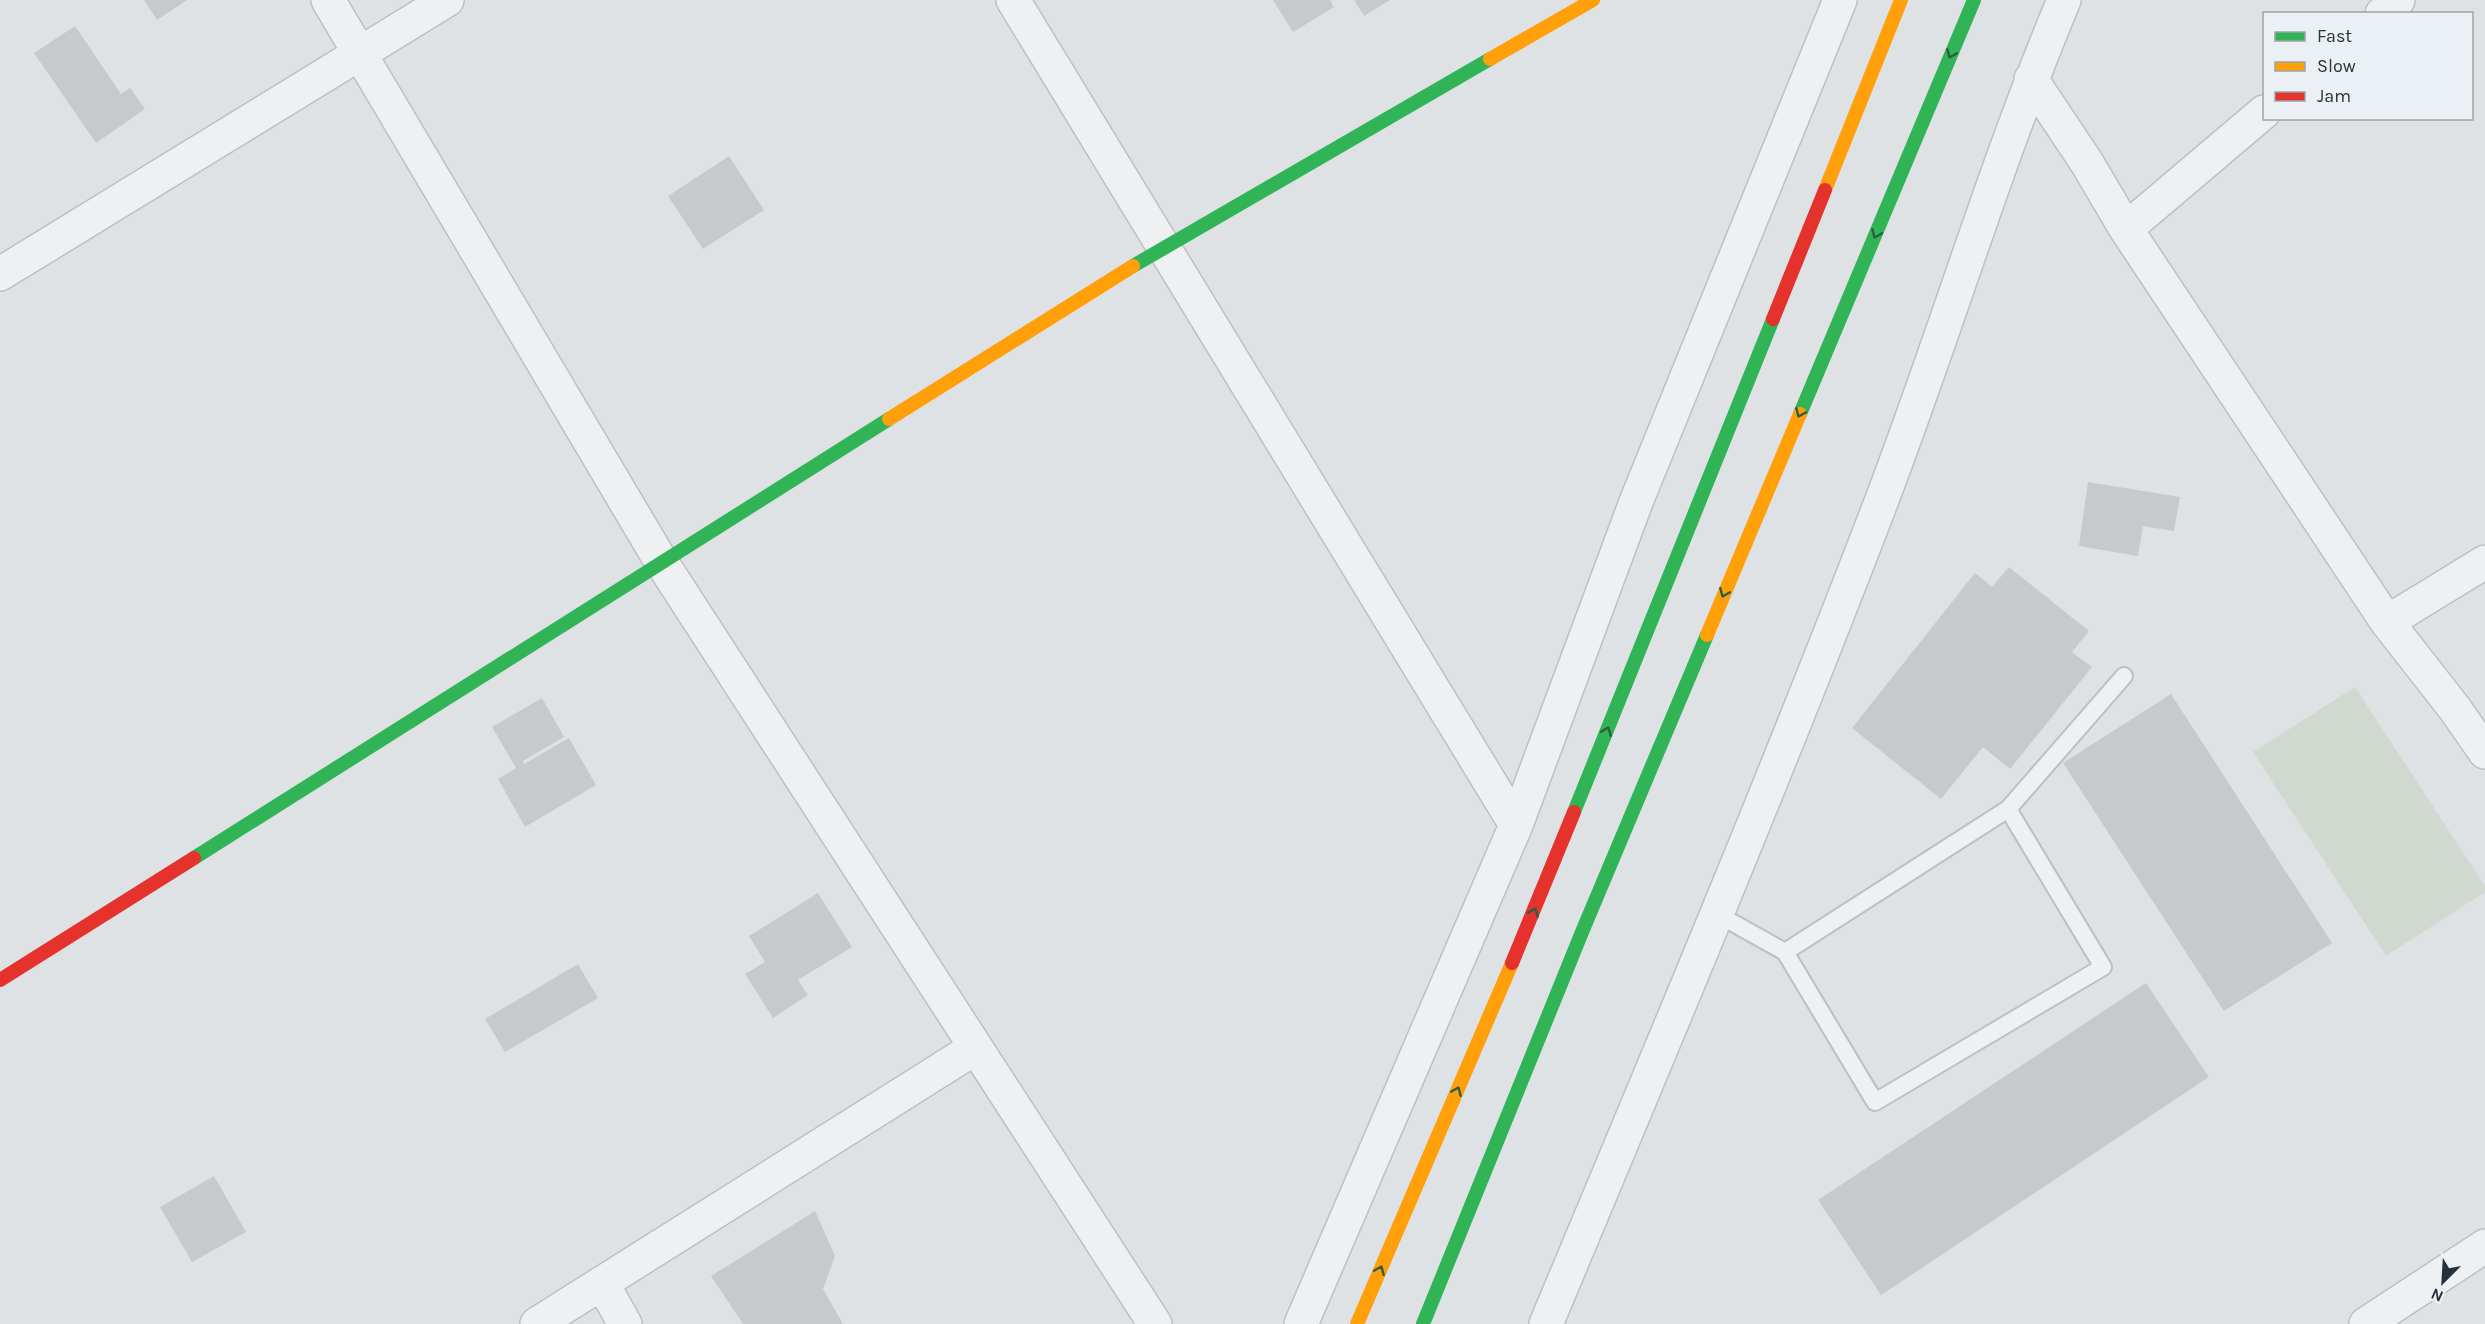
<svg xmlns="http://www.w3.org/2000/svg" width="2485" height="1324" font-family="Karla,sans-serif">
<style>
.green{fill:#d0d9cf}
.building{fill:#c7cacc}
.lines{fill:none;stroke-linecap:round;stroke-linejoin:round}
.lane-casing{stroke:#bdc0c2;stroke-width:20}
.street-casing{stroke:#bdc0c2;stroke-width:36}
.lane{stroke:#eef0f1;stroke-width:16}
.street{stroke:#eef0f1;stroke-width:33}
.fast{stroke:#30b455;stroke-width:14}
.slow{stroke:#ff9f0a;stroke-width:14}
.jam{stroke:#e5322d;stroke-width:14}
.oneway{stroke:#295f45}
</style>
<rect width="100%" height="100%" fill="#dfe2e4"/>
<path class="green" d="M2355,687l130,199v6l-99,64 -133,-204z"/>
<path class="building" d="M144,0h43l-30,20z
M1273,0h57l4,7 -41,25z
M1354,0h36l-26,16z
M75,26l46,68 9,-6 15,21 -49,34 -62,-90z
M729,156l35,54 -61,39 -35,-53z
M2088,482l92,15 -6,34 -31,-5 -5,30 -59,-10z
M2009,567l80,64 -17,21 20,15 -82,102 -27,-22 -42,52 -89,-71 123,-155 17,14z
M2171,694l161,249 -108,68 -161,-248z
M542,698l22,39 -41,24 1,3 45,-26 27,47 -71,42 -27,-48 18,-11 -24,-41z
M818,893l34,54 -54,33 10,15 -35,23 -28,-44 20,-12 -16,-26z
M578,964l20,34 -93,54 -20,-33z
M2146,983l63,94 -328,218 -63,-95z
M214,1176l32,56 -54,30 -32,-55z
M815,1211l20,45 -12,33 20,35h-100l-32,-48z"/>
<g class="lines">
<g class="lane-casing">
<path id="lane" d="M1717,914l68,38 223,-143 116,-133
M1785,952l90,150 228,-135 -95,-158"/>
</g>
<g class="street-casing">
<path id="street" d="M328,0l334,563 493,761
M1013,0l503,825
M2382,14l16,-14
M2031,79l56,84 39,66 261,393 68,87 30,43
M2126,229l138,-117
M0,274l447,-274
M2387,622l98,-60
M602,1283l23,41
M537,1324l438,-276
M1301,1324l215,-499 120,-323 204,-502
M1546,1324c113,-270 227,-540 332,-814 65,-169 116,-343 186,-510
M2366,1324l119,-78"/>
</g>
<use href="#lane" class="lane"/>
<use href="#street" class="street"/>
<path class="fast" d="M1133,266l357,-207
M1800,414l174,-414
M1574,812l199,-493
M194,858l695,-439
M1423,1324l159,-392 125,-297"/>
<path class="slow" d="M1490,59l103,-59
M1825,190l76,-190
M889,419l244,-153
M1707,635l93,-221
M1357,1324l155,-361"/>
<path class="jam" d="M1773,319l52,-129
M1512,963l62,-151
M0,980l194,-122"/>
</g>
<defs><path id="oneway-chevron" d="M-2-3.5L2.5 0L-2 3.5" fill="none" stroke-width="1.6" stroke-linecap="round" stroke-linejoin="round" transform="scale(1.5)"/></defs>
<g class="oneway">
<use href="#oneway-chevron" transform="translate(1951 54) rotate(113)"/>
<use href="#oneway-chevron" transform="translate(1876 234) rotate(113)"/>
<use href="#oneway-chevron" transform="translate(1800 413) rotate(113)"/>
<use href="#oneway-chevron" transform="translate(1724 593) rotate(113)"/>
<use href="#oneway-chevron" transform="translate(1607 731) rotate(-68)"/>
<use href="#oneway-chevron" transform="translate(1534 912) rotate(-67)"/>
<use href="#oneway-chevron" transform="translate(1457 1091) rotate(-67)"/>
<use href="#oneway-chevron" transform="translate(1380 1270) rotate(-67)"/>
</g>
<rect x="2263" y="12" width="210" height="108" fill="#ebf0f5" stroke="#9ca4ab" stroke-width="1.5"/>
<rect x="2275" y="32" width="30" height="9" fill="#30b455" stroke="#9ca4ab" stroke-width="1.5"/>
<text x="2317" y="42" font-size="18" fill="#25313d">Fast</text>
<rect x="2275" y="62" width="30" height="9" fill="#ff9f0a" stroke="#9ca4ab" stroke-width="1.5"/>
<text x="2317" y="72" font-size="18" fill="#25313d">Slow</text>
<rect x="2275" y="92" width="30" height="9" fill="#e5322d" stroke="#9ca4ab" stroke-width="1.5"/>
<text x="2317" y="102" font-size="18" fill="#25313d">Jam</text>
<g transform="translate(2443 1282) rotate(204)" stroke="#ebf0f5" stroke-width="4.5" paint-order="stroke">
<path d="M0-4.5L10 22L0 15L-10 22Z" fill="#25313d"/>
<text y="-9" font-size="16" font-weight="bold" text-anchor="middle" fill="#25313d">N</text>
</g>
</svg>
